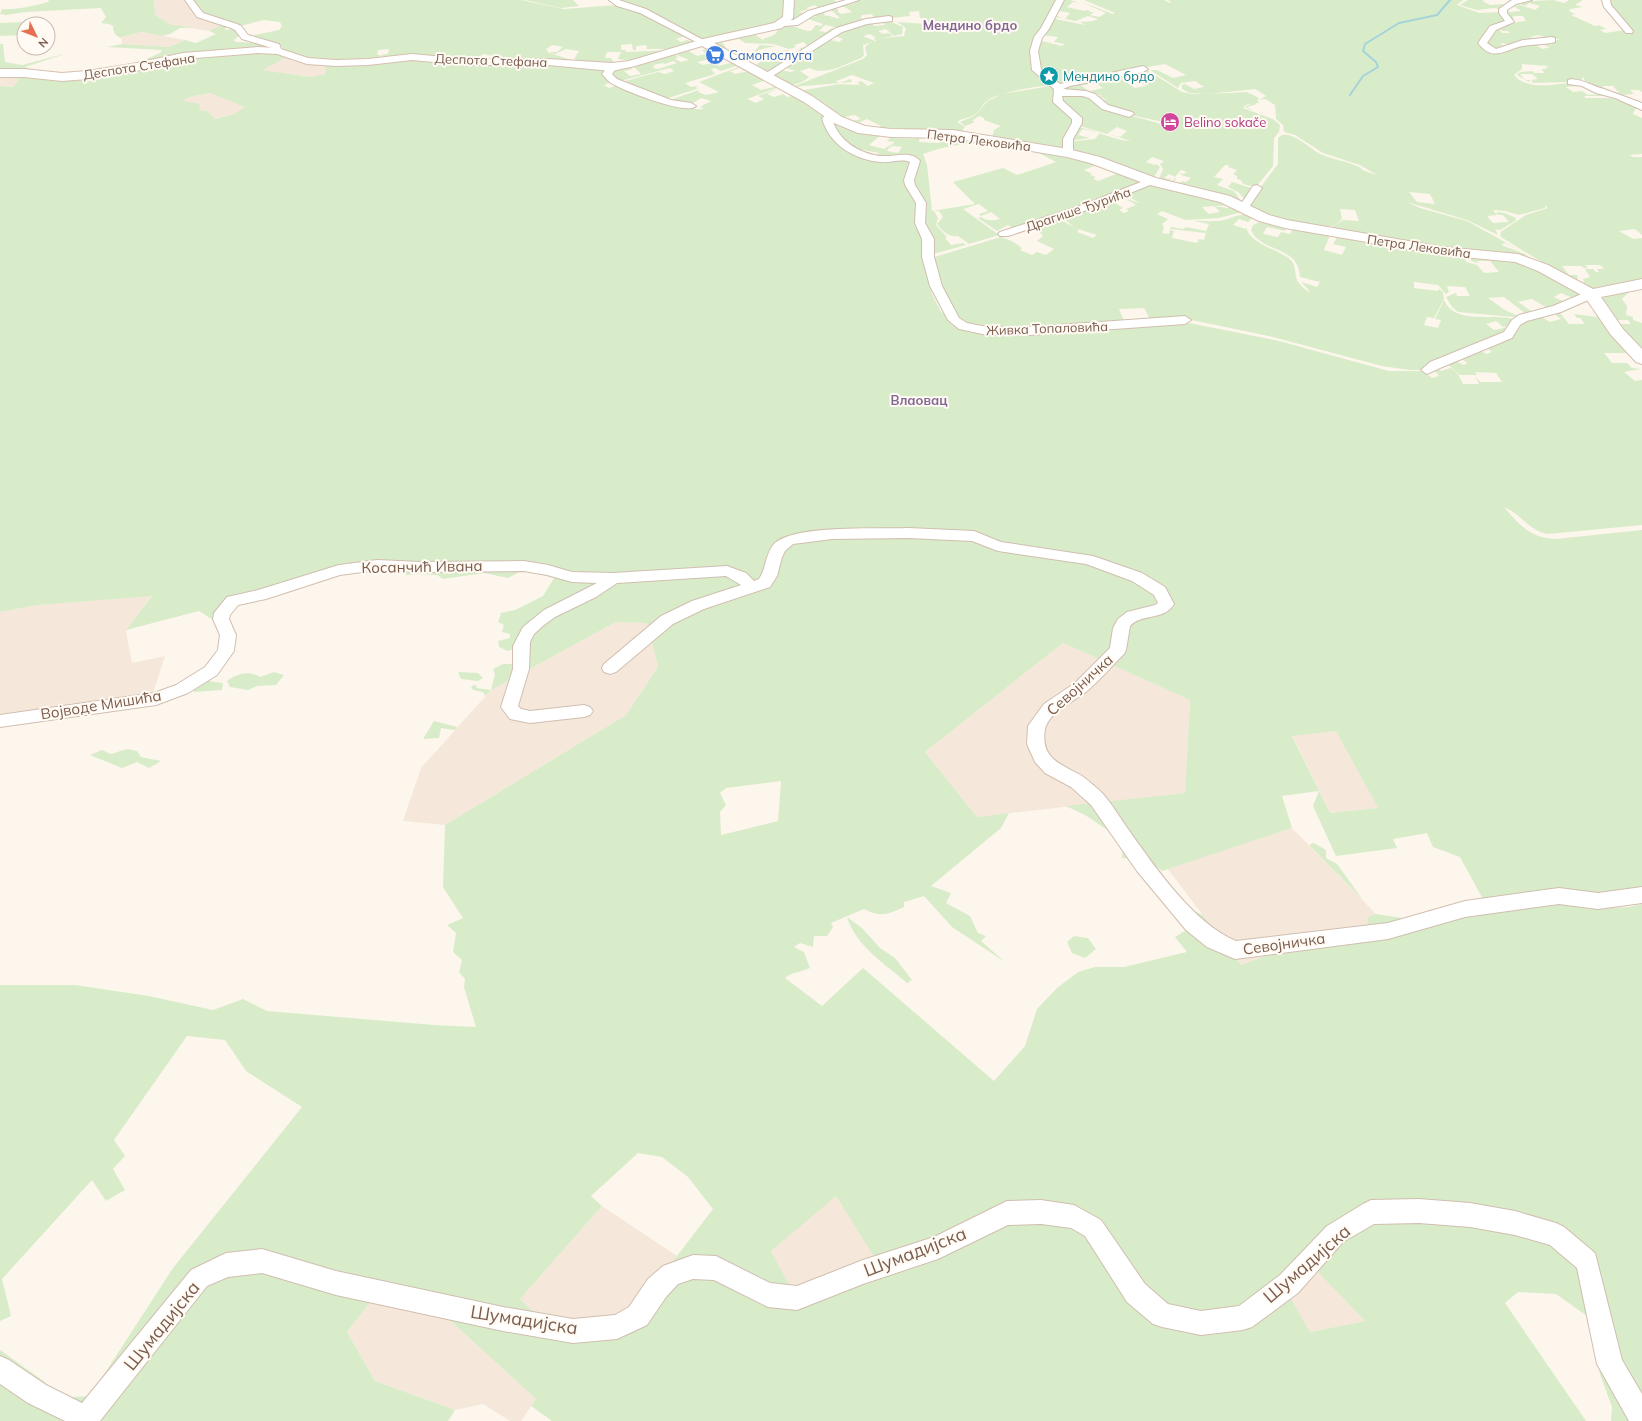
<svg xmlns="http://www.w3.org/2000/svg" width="1642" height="1421" font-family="Mulish,sans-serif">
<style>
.residential{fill:#f5e8da}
.green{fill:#d8ecc9;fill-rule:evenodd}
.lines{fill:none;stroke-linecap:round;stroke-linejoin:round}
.stream{stroke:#a5d3da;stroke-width:2}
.street-casing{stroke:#d1beb0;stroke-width:2}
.secondary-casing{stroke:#d6c0b0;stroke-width:2}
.street{fill:#fff;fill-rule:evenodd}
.secondary{fill:#fff;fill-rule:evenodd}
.labels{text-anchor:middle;stroke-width:4;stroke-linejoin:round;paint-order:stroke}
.far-neighbourhood-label{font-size:13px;font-weight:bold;fill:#846695;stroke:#fffaf3}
.far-shop-label{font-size:13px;fill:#366cbe;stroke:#fffaf3;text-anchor:start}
.far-street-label{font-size:13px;fill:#7a5c4d;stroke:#fffaf3}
.far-culture-label{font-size:13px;fill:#0d838f;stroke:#fffaf3;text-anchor:start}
.far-hotel-label{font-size:13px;fill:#b23c85;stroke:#fffaf3;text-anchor:start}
.street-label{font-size:15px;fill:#7a5c4d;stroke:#fffaf3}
.near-street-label{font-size:18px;fill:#7a5c4d;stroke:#fffaf3}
</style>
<rect width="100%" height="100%" fill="#fdf6ec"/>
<path class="residential" d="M154,0h34l17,20 16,5 -12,6 -37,-6 -17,-10z
M142,32l43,8 -16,7 -47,-3 -1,-7z
M289,56l37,7 -1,11 -14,3 -50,-7z
M0,74l18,3 1,2 -6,8 -13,-1z
M210,93l36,14 -12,7 -20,5 -7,-8 -8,-1 -17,-9 7,-4z
M152,595l-26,36 6,32 33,-7 -12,37 -153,28v-109l38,-7z
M616,622l31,1 11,44 -32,48 -181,110 -42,-4 18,-53 70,-78z
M1063,643l127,57 -5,93 -208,24 -52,-65z
M1336,730l42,78 -48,5 -38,-78z
M1292,828l84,86 -8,3 -3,24 -25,-13 -99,37 -74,-97z
M835,1195l41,63 -84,32 -21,-39z
M602,1206l75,50 -57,63 -78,1 -22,-21z
M1314,1268l51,53 -55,11 -20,-35z
M375,1296l69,19 92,84 -15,22h-11l-27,-17 -28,6 -80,-29 -28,-49z"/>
<path class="green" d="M49,0h105l1,15 17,10 22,2 -14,1 -10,6 -8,2 -20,-4 -21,5v1c-5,-2 -8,-5 -8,-12l-4,-2 -8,-1 5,-6 -5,-9 -75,4 -20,3 -6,-1 2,-5c15,1 31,-3 46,-7z
M189,0h332l43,9 53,-4 19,4 59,32 -10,-5 -9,3 5,3 6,-2 7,2 -20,7h-27l-1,-4 -10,1v4h-3l-1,-6 -11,1v5h5v2l47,-2 -42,11 -13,-2 3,-7h-14l-2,6h6l3,4h12l-35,3 -17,-6 5,-8 -13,-2 -11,5 -6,-2h8l6,-5 -11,-2 -7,5h3l-1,2 39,13 -99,-5 6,-4 -10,-2 -10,7 -42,-4 1,-2 -1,2 -29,-2 -5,2h-15l-1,-2 7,-1 1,-5 -11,1 -1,5h3v4l-11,2 -61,-1 -21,-8 -8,-8 -26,-7 2,-2 24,-5 3,-4 -2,-4 -16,-2 -24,6 -35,-6z
M525,0h48l6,6 -18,2z
M615,0h172l-4,21 -74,18 -10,-1z
M793,0h41l2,2 16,-2 -33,8 -4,-3 -9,3 2,1 -9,3 8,2 -18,9z
M856,0h202c-9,20 -37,49 -21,71 5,7 15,8 19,16 -11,-4 -60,6 -69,14 -5,4 -8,10 -13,14 -5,3 -12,3 -17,7l8,5 -3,4 12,5 -17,-3 -85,-3 9,-4 -14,-7 -14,6 -5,-3 13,-3 -6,-4 -16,3 -41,-27 42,-7 18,1 2,-1 -3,-1 4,-2 7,5 6,-3 -22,-8 -16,6 3,2 12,-4 1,3 -60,5 71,-28 4,-4 -2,-8c8,-9 28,-10 40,-11l-1,-1 2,-7 -9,-6 29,2v-5l-6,-1 -1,-7 -10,1 1,4 -43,5 -2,-2 9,-1 -2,-4 -10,1 -1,2 3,5 -24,6 -15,-3 -6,6 7,1 6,-4 6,1 -34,22 -5,-3 9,-1 -4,-5 -10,3 2,2 -7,2 -16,-5 -28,-1 -6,-4 -17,3 10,14 -18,-11 2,-4 37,-8 11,8 -1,-2c6,-2 12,-3 15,-9l-3,-2h8l-2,-2c11,-3 19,5 30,5l5,-6 5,1 2,-2 -15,-5 8,-3h-8l11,-5 4,1 2,4c6,-1 9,3 15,2l-9,-8 -10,1 7,-3 10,1v3l3,2 11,-2 -7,-5h-7l17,-4 -1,-1 -22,5z
M1060,0h10l9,3 -6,-1 -6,5 17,4 3,-1 3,1 -1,1h5l-4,3 9,2 7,-4 -27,-12 34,13 2,-1 -31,-13h80l6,3 1,-1 -3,-2h295l-6,5 22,8 22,-1 8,9 -3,3 -15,3 -11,14 1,4c17,13 23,4 41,-1 5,-1 12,-1 18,-1l-3,3 6,3 7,-2 -10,-3 12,-3 -2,3 2,2 -1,-2 3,-3 6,-2h-9l-13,-4 -8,2 12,5 -20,1 -11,3 -8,-3 -3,1 8,4c-9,3 -15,3 -23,-2l-2,-5 13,-14h1l5,6h8l-2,-2h-6l-4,-4c10,-1 18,-6 28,-6l-3,-5h-10l1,4h-3l-7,-7 1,-4 5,3 11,-1 -6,-4 -9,1 3,-2h10l-8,-2 3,-1 21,7 5,-4 -11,-3 -4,3 -9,-4 37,-2 11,3 5,-3h14l-8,5 8,2 -13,2 -1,2 6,3 -4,1 24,11 4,-1 7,4 -6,1 5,3 21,-3 -2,2 2,1 6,-4c-8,-6 -21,-19 -22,-29h32v92l-3,-2h-9l4,4 -13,1 -8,-9h-11l3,3h-5l2,3 -17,-10 -2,-6 -1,4 -11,1v-2l-4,2 3,1 -39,1 2,-1 -2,-2 7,-1 -6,-5h-12l5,6h5l-1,2 -12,-7 3,-3 12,-1 2,2h11l-4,-4h6l-1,-2h3l-1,-1 -26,-2v5l-8,6c15,18 48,7 68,7l4,3 -20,2 7,5 9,-1 6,4 18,-1 9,2h-31l2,2h25l31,10v1h-7l-2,5 9,4v36l-13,1 4,2h9v78l-7,-6 -16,2 14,8 9,-1v44l-48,7 -9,-2 -2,-8 7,-2 -5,-8h8l3,3h3l-2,-3h7l-4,-4h-15l3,3h-4l-3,-2h-19l7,9h8l2,10 -78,-48 -1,-3 2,-3 24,-16 22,-7 -6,-6 3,3v3l-26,7 -14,-4 -12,-1 4,5 -10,1 6,7 16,-1 -6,-7h-5l-2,-3 9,1 11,5 -1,3 -15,9 -5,-1 3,6 -31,-15 -60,-18 13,6 47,13 54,30 -16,-8 -4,2 24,9 12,8 -27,-8 -63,-5 -122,-19 4,-1 14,-9 16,1 -4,-11 -15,-1 2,10c-3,3 -6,6 -10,7 -16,4 -75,-4 -83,-20l7,-13 22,-29v-26l4,-3c13,-2 27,13 38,19 13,6 29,7 41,14l1,2 15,5 -17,-10 -37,-12 -28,-18 -11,-3 -1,-7 -7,-6 -1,-14 -10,-6 -6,1 7,-4 -11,-7 -46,5 38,-2 12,6 -2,3 3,2h-5l6,3 -4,-2 -10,3 6,4 -8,-4 7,-4 -6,2 -3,3 30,11 7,6 -1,7 -5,6 -1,28 -17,21 -13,-3 -2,-4 -4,-1v-3l-4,-2 4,-4 -9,-3 1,-2h-4l-11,12 9,2 -6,6 17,6 10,14 -33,-13 -41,-8 5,-6h1l-2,4 5,2 3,-3 4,1 5,-4 -10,-3v-2l3,1 3,-2 -6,-2 -6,7 -6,-3 -5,4 5,1 4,-2 -5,4h-10l5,-12 -3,-5 4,-3 -12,-4 -6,5 9,3 1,-1 4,3 -7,12 -79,-27 -5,-10 26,-3 5,-6 -17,-4 -5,6 12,3 -21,3 4,-11 4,-3c18,2 36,14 54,14l-23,-7 12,3 7,-6 -10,-4 -10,7 -30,-9 1,-8 -20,-17 4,-6 12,-1 12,2 21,14 65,18 7,-6 -11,-3 -5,4c-20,-5 -53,-9 -66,-23l11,1c-15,-6 -32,-10 -47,-7l4,-8 12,-3 19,15 6,-1 -12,-5 13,-3 -7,-5 -13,2 -4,-3 37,-8 9,5 -2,1 12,8 11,-2 -11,-9 -8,1 -8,-5 22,-4 6,1 35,22 10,2h15l-17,-1 -8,-4v-4l3,-1 9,5 10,-2 -9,-6 -14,2 -3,5 -28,-18h7l16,8 13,-3 -21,-11 -29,5 -76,17 -22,-18 -3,-17 3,-11 24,6 3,-2 -11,-2 4,-5 -16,-2 9,-17 34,7 -5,-3 13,-1 5,-2 -10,-3 -12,5 -11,-2 5,-6 -10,-2 -6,4 9,3 -11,-1zM1409,192l21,2 5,10 -18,-2z
M1468,0h17l-3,1 8,4 16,-1 -5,5 -7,-1 -17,2 -17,-5z
M881,20l8,1 14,6 -1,7 -8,2 -8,-7 -8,2 5,3 6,-1 4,3 -17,4 -3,-1 3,-1 -6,-4 -7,2 12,5 -12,4 1,10 -3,3c-18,7 -34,18 -52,10l-9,3 9,6c-14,12 -25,8 -39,0l10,-7 10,2 5,-1 -11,-4 43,-28 12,3 4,-3 -11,-4 5,-3 8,1 -4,-3 12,-4 10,2 -7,-3 15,-3 3,4 11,-1z
M23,22l4,2h-3v11l-24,1v-13z
M221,25l6,1 -2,4 9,-1 5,7 -5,4 2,2c20,0 35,5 53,14l-27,14 49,7 14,-3 1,-11 70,-4 208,8 7,15 -7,3 5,3 9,-3c21,7 65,27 86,24l-4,-2 11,-6 -10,-3 -11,7 -23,-4 32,-11 -1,2 8,3 13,-3 -20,-10 42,-16 6,4 -3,1 -4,-3 -10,3 5,3 14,-3 17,9 -14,5 9,5 13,-3 -8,-7 13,7 -32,12 9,4 8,-4 -6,-3 22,-8 -13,6 7,3 9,-3 4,3 5,-1 -1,-4 34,23 1,9 33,30 51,7c-4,17 -7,27 7,41l7,57 5,15v11l3,9 8,16 12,15 14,6 15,2 203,-11 95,19 110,30h34l9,7 7,-2 -5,-6 1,-3 6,4 10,-3 7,6 5,10h16l-4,-8 5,6h22l-6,-9 -21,-1 2,3h-17l-14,-12 7,-3 11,5 3,-2 -8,-6 19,-8 8,5 6,-2 -7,-5 35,-25 20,-6 10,6 11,-3 -8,-6 6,-1 10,12h16l-5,-6h-3l-3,-4 23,3 -7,-13 40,49h-26l8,10h15l5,5 9,1 -17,3 11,9 7,-1v145l-94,9c-19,-3 -28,-21 -44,-27 16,19 27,31 52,32l86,-9v358l-83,14 30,7 40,-2 13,-3v517h-31l1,-14 -12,-33 -13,-58 -31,-22 -38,-2 -13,11 81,118h-1034l-21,-15 5,-7 -92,-84 -69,-19 -28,36 28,49 80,29 -7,11h-448v-71l45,32 14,16 31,-2 83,-128 129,-161 -56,-36 -21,-31 -38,-4 -73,104 11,16 -12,13 12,21 -19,11 -14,-21 -90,99 9,37 -11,5v-336h75l74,11 64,14 30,-11 24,12 167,14 42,2 -12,-40 1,-8 -6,-7 3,-12 -9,-8 3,-19 -9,-8 16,-7 -20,-31 2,-62 181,-110 32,-48 -11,-44 -31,-1 -125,68 -6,6 -2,-4 -10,-2 -2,-3 4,-3 2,4 14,2 4,-16 -2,-5 10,-5h13l-2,-15 -6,2 -9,-4 -1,-6 12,-3v-4l-8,-2 2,-7 -6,-3 3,-9 14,-3 28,-14 11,-18 -31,-8 -15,8 -24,-5 -41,6 -6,-4 -20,-1 -9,1 -17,-4 -39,-2 -117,35 -22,16 -14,-9 -73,19 26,-34 -114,9 -38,7v-526l13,1 6,-8 -19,-5v-30h3l2,18 17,3 46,-12 -43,14 20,7 57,-4 10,-4h14l9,-2 25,-11 2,-3 -55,-3 15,-3 47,3 16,-7 11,3 20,-9 -7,-3zM210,93l35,14 -11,7 -19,5 -8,-8 -8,-1 1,-6 -17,-3 6,-4zM1063,643l127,57 -5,93 -119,13 19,9 21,14 8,1 1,10 8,7 -1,11 29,4 11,9 130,-43 -10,-32 37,-5 -6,15 23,50 61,-8 -4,-9 34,-6 6,14 27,10 24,44 -75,18 -33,-5 -8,3 -3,24 -25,-13 -99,37 -38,-50 -19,-8 4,22 -13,8 12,15 -63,15h-29l-17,5 -21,16 -20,21 -12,37 -31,35 -131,-113 -41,38 -37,-28c6,-6 17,-6 25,-10l-6,-16 -10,-5 6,-4 13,4 1,-11h13l6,-9 -2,-4 33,-14c16,9 25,5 40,-2v-5l20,-6 28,31 53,35 -24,-21 5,-5 -8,-3 -8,-17 -24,-13 5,-10 -20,-7 70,-58 8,-15 -32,4 -52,-65zM1336,731l42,77 -48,5 -38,-77zM781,781l-3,40 -57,14 -1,-23 6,-7 -6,-12 6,-5zM638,1153l24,4 26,20 25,32 -36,47 -53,59 -82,5 -22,-21 82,-93 -11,-10zM836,1196l39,62 -83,32 -21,-39zM1314,1268l51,53 -55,11 -20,-35z
M760,45l16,1 -18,4 4,5 26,-5 2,2 -18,7 13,5 -19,11 -14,-7 5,-2 -1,-1 9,-7 -12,-5z
M707,49l7,3 -5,2 5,3 8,-1 -25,6 6,3 9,-2 7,3 14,-4 6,3 -18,6 -6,-3 -4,1 4,5 -30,9 6,4 7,-1 -2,2 1,1 -32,10 -43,-17 36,-10 7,2 9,-3 -4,-3 -50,13h-2l-8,-9 20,-5 3,2 -9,2 6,5 11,-2 -9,-9 19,-5 2,8 5,1 19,-6 -4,-2 -8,3 -2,-1 -10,2 2,1 -2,1 -2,-5 24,-8 3,3 -3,2 6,3 8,-2 -12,-5 10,-5 10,6 9,-2 -4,-4z
M1050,86l7,3 -2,9 19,19 -7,31h-9l-66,-10 2,-8 7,-4 -17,-6v-2l-5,-2 -7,5 3,1 -10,4 -5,-4 14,-6 14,-15 14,-7z
M829,119l14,10h1l-9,-7 46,13 -12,10 15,4 9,-6 -6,8 11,2 4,-6 -9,-1 -3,3 4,-7 -7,-1 3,-3 26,1 1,-4 3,1 -1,6 20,1 1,-6 4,-1 50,8c-25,-2 -47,1 -71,10l4,11 5,46 43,-7 -22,-22 50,-14 14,7 39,-13 -21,-11 2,-2 62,15 -15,6 8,4 -2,1 6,2 -3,2 5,2 23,-9 23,11 -130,46 -6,-4 -11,6 -19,-13 3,-1c6,4 11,4 19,2l-9,-7 -10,4 -2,-2 9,-3 -9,-7 -16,5 36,26 -30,9 -11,-8c-10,1 -15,-4 -21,-12l6,-7 -4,-6h-5l4,7 -2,7 11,12 -2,1 6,7 12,-2 3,2 -33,9 -20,-72 4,-21 -34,-3 -28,-8 22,5 2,-2 -27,-5 -6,-3z
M1226,180l28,9 -7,13 -9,-10 -10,-5 4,-5z
M1150,185l44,8 36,12 -28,2 7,7 11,-2 -6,-6 14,2 6,-1 8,5 -23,6 -34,2 -23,-9 -5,3 11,5 -6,5 2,4 -2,5 7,1 1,-4 4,1 -2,7 25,5 2,-4 5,1 2,-7 -36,-4 1,-2 12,2 3,-2 20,4 3,-7 -15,-3c8,-1 15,1 22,0 14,0 23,-10 38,-5l-6,6 -9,-3 -6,6 13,4 1,-2c-1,14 30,23 40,30 11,7 6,15 11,25 3,4 8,8 11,11l-1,-4 -7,-7 16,5 3,-5 -20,-5c-1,-32 -39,-24 -49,-47l2,-5 9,-4 24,6 -1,4 -18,-4 -4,7 15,3 3,-5 9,2 3,-6 37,7 -6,15 18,5 4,-8 -13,-3 5,-8 126,19 2,7 11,3 7,8 15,-1 -9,-11h-13l1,2 -7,-2 -2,-4 53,4 61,32 -8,6 -14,-6 -7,4 13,6 -18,6 -17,-10 -14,3 16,11 -8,1 -22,-17 -16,1 17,12 13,6 -5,1 -55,-5 -6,-5 -6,-10 10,-4 1,3h13l-5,-9 -18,-1 2,6 -3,2 -8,-9 -24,-3v6l24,3 1,-2 4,3 1,7 -10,19 -7,-1 -3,8 14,3 3,-8 -6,-1 9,-19c10,25 49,13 70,19l-4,7 -7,1 -7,-6 -10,3 8,6 15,-3 -1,3 -86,40h-12l-28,-4 -109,-29 -86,-18h-37l-6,-11 -25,1 6,14 -136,6 -26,-4 -16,-21 -16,-46 70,-21 11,4 10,7 -2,2 12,5 5,-3 9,3 8,-6 -17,-8 6,-5 -8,-9 25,-10 6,6 13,7 -2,2 16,6 4,-3 -22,-7 -12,-10 57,-22 1,1 -9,4 11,7 -4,2 5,3 5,-2 -3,-2 10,-4 -10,-6 14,4 -15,-8z
M1631,290l-9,9 5,7 -1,9 7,2v3l9,3v28l-23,-27h12l-3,-4h-12l-15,-22z
M274,672l10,3 -8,10 -19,1 -9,4 -18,-3 -3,-6c10,-7 21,-11 33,-4z
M458,672l20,1 5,5 -5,3 -17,-2z
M201,680l22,3 -1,7 -27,2 -4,-4z
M434,721l23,6 -2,3 -14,-2 -2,10 -16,1z
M127,749l10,2 4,6 20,4 -12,7 -12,-6 -15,6 -32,-13 12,-5 9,4z
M1314,843l12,7v8l11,6 26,36 -54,-55z
M847,917l15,11 18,20 15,10 17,22 -5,3c-22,-19 -52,-38 -60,-66z
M1074,936l14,2 8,11 -11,9 -13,-5 -5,-11z"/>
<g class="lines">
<path class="stream" d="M1350,95l13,-19 15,-9 -2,-5 -13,-11 2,-7 34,-21 38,-8 13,-15"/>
<g class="street-casing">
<path id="street" d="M185,0h8l10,13 34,11 4,2 7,9 31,9 3,7 -4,3 -3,-1 -3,-5 -30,-9 -7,-9 -4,-2 -34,-11z
M609,0h10l27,9 61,33 -1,2h-6l-60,-31 -23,-7z
M846,0h13l-45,15 -16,10 -15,1 -4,-3 4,-3h10l15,-9z
M1056,0h8l-15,29 -7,9 -4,13 3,18 19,15 83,-18 5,3 -5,3 -73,14 -7,3 23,2 9,3 13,11 24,7 2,2 -5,3 -27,-8 -13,-11 -7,-2h-20l1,5 19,17v5l-9,16v14l-5,3 -5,-3v-14l9,-16v-4l-19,-17 1,-13 -22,-19 -2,-19 4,-14 7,-9z
M1512,0h20l-16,4 -9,6v3l7,9 -18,8 -9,13 9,6 27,-9 29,-3 3,1v4c-11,3 -21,2 -32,4 -18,3 -30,17 -45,-3l12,-17 15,-5 -6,-8v-4z
M1602,0h8l1,5 22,26 -1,2h-6l-22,-26z
M889,16l3,1v4l-25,3 -25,8 -74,47h-6l-2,-2 76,-49 30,-9z
M612,64l5,3 -5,7 5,5 54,21 20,3 5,3c-9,10 -74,-16 -85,-23 -3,-2 -6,-6 -9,-9l7,-9z
M1571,79c17,2 18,6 33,10 13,5 25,9 38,14v7l-27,-12 -19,-5 -14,-7 -14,-2v-4z
M831,112l5,3 -4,4c6,21 27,35 49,37 13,1 30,-6 39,5l-6,19 1,5 11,18 -1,20 9,16v18l8,29 17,32 8,5 20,4h42l156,-11 6,4 -6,4 -156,11h-42l-28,-6 -11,-9 -18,-34 -8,-29v-18l-7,-16 1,-20 -11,-18 -1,-5 6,-18c-9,-4 -19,1 -29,0 -26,-2 -52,-17 -59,-44z
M1151,178l5,3 -1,2 -62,25 -85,28h-8l-2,-2 2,-2 85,-28z
M1257,185l5,3 -13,19 -1,2h-8l-1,-2 14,-21z
M1591,290l4,1 2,3 -2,3 -34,15 -34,9 -7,4 -8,13 -72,30 -13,6 -6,-4 9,-8 74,-30 8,-12 7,-5 34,-9z
M908,528l66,3 27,11 92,14 49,17 23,14 9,17c-10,17 -32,9 -44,22l-4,24 -2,4c-12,12 -24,26 -37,37 -12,10 -38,21 -42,38 -5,30 16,35 37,47 7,5 15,12 21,18 9,10 17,24 25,35 26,37 66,95 108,112l152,-18 77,-22 94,-13 39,5 44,-6v16l-44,6 -39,-5 -94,13 -77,22 -153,20 -28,-12 -21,-17 -49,-59 -46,-66 -20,-18 -26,-14 -10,-11 -8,-18 1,-18 16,-22 31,-21 35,-35 3,-20 5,-9 9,-7 28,-7 3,-2 -4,-8 -22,-14 -46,-17 -88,-13 -26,-10 -64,-3 -76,1 -39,5 -8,7 -3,6 -5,19 -7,11 -66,22 -31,15 -57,48 -6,2 -6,-2 -2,-4 2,-4 57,-48 31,-15 49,-16 -15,-9 -109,7 -21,14 -41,20 -11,8 -10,9 -4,8 -1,27 -11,37 3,3 9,2 54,-6 6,2 3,4 -3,4 -6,2 -54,6 -20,-4 -9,-12 12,-38v-23l10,-19 21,-17 53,-27 -25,-1 -25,-7 -23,-4 -104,1 -43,-2 -37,5 -74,24 -28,6 -8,10 -1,4 7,16 -2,16 -17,24 -29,18 -32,12 -156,22v-12l154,-22 22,-8 29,-18 13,-17 2,-15 -7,-16 1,-6 13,-16 31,-7 81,-25 38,-5 43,2 104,-1 24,4 24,7 41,1 114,-7 19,7 8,8 5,-2c7,-10 6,-23 14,-34 17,-21 107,-16 135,-17z
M1419,1199l51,4 45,8 41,12 8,4 31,26 27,107 20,34v27h-13l-32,-57 -20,-96 -27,-23 -35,-10 -45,-8 -51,-4 -45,1 -31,18 -45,51 -46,34 -9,3 -42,5 -39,-8 -9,-3 -26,-22 -42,-66 -14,-8 -30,-4 -33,1 -70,34 -75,25 -66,26 -29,-3 -54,-27 -21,-1 -15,5 -12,13 -19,28 -30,14 -44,4 -70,-12 -167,-36 -74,-22 -34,4 -21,9 -107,135h-35l-37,-18 -28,-19v-28l9,4 37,25 36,18 109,-133 35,-17 36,-4 74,22 167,36 70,12 42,-4 14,-8 19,-28 15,-13 30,-11 23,1 54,27 27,3 66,-26 71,-23 73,-36 34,-1 33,5 27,15 44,64 23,20 33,7 38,-5 41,-31 47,-49 36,-22 8,-4z"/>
</g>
<g class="secondary-casing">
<path id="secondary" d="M784,0h10l-1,18 -11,10 -68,15 98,53 30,21 23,9 26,3 62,1 115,19 32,8 56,21 74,18 39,19 18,5 156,27 75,7 30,11 45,24 49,-10v10l-41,8 22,32 19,20v15l-6,-2 -25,-27 -26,-38 -47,-26 -23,-9 -72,-7 -158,-27 -26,-7 -39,-19 -74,-18 -56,-21 -23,-6 -114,-19 -62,-1 -33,-4 -24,-10 -30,-21 -102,-56 -67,20 -23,5 -64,-6h-82l-54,-5 -44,5 -32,1 -29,-2 -30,-10 -19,-1 -75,6 -51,13 -45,7 -25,2 -38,-4h-24v-8h24l38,4 25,-2 45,-7 51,-11 75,-6 20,1 30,10 28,2 32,-1 44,-5 54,5h82l64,4 17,-2 74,-22 71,-16 9,-6z"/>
</g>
<use href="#street" class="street"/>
<use href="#secondary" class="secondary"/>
</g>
<defs>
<g id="supermarket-disc" transform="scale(1)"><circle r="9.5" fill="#3f7fe0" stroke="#fffaf3"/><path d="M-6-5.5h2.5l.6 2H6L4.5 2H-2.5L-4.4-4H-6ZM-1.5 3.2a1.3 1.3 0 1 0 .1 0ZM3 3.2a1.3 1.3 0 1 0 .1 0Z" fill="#fff"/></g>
<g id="sight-disc" transform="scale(1)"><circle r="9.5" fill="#0f9aa8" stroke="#fffaf3"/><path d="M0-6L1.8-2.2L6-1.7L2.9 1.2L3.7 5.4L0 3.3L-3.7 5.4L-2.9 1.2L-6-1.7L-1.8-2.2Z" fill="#fff"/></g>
<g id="hotel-disc" transform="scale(1)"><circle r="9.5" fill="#d1479c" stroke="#fffaf3"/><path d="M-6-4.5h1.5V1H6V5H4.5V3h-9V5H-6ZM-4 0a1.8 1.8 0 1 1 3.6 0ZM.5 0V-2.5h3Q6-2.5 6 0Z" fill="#fff"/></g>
</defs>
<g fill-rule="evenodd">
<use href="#supermarket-disc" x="715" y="55"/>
<use href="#sight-disc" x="1049" y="76"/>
<use href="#hotel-disc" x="1170" y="122"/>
</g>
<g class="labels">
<g class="far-neighbourhood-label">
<text x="970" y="30">Мендино брдо</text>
<text x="919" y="405">Влаовац</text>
</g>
<g class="far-shop-label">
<text x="729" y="60">Самопослуга</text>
</g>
<g class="far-street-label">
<text transform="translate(491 60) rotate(2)" y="5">Деспота Стефана</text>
<text transform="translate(139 66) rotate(-9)" y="5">Деспота Стефана</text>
<text transform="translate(979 140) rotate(7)" y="5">Петра Лековића</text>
<text transform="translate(1078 209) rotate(-19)" y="5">Драгише Ђурића</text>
<text transform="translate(1419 246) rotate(8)" y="5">Петра Лековића</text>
<text transform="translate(1047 328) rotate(-2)" y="5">Живка Топаловића</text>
</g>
<g class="far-culture-label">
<text x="1063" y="81">Мендино брдо</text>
</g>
<g class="far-hotel-label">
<text x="1184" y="127">Belino sokače</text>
</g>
<g class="street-label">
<text transform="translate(422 567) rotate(-1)" y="5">Косанчић Ивана</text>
<text transform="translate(1080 685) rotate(-42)" y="5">Севојничка</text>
<text transform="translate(101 705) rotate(-9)" y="5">Војводе Мишића</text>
<text transform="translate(1284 944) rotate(-8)" y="5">Севојничка</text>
</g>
<g class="near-street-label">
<text transform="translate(915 1252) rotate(-21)" y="6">Шумадијска</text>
<text transform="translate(1307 1264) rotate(-41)" y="6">Шумадијска</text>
<text transform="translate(524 1320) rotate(9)" y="6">Шумадијска</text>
<text transform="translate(162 1326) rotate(-51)" y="6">Шумадијска</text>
</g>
</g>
<g transform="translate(36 36) rotate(133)"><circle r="19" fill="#fffaf3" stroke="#cabbb1"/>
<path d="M0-3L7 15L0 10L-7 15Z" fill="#e76f51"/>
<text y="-6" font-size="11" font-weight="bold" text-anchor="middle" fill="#7a5c4d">N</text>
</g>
</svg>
